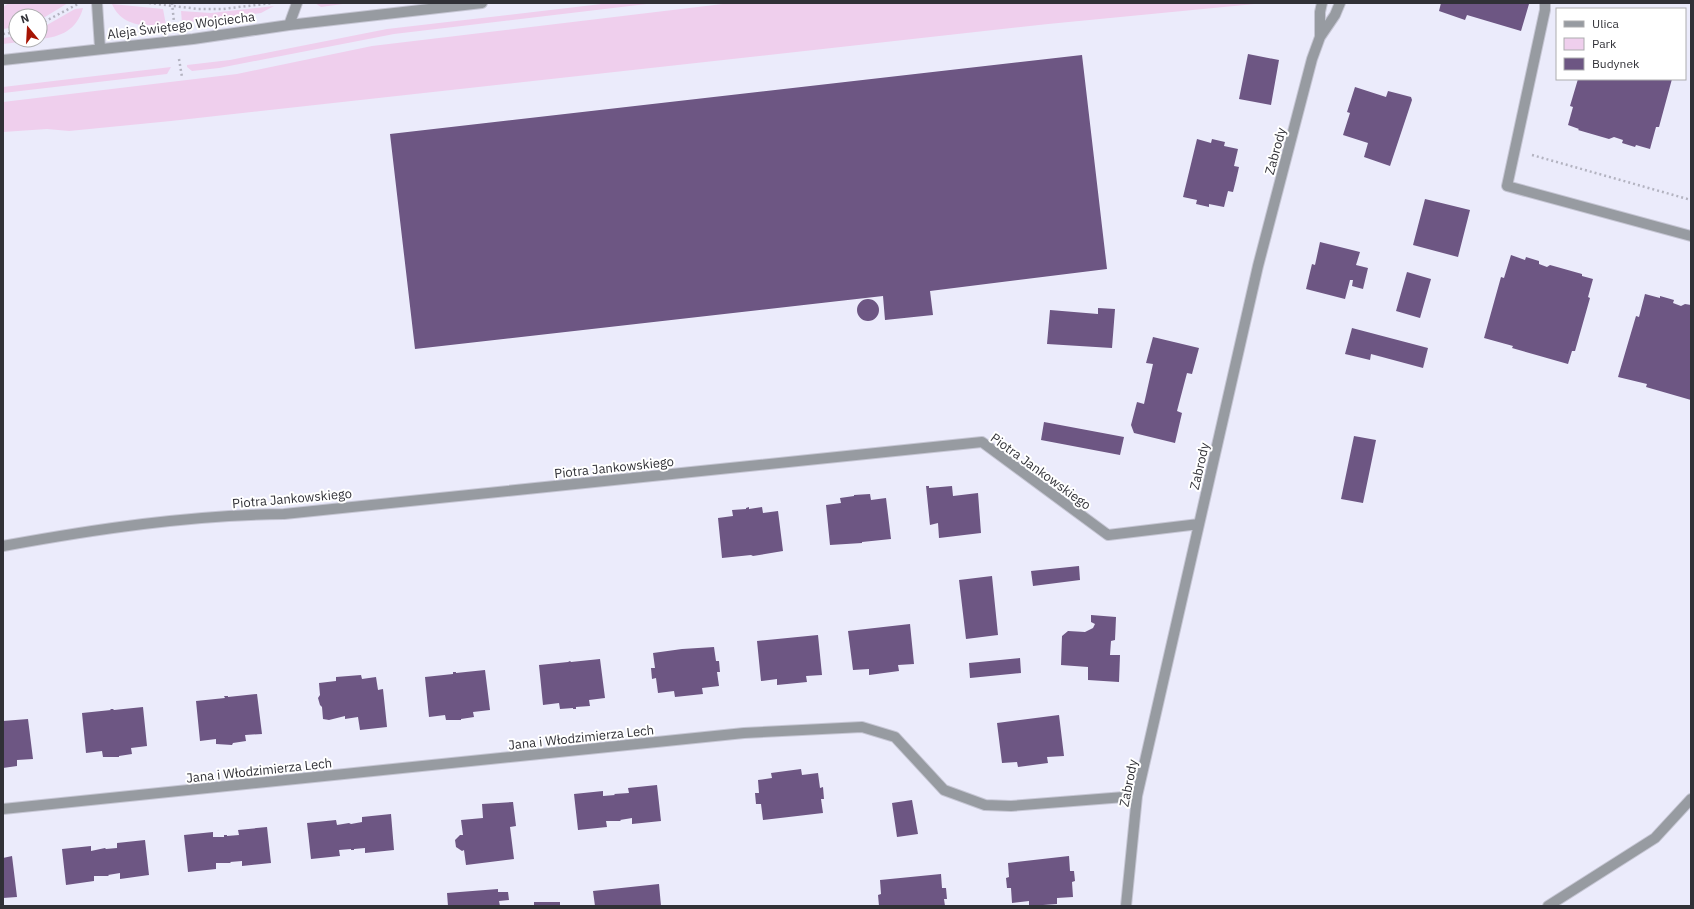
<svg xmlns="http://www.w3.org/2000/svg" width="1694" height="909" font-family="'IBM Plex Sans',sans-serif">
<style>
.green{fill:#efcfed}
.building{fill:#6d5683}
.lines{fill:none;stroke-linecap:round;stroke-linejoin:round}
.minor-casing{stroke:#c6c6d4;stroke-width:12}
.path{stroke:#b3b3c0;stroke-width:2.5;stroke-dasharray:2 3;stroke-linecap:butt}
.minor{stroke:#979ba1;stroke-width:10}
.labels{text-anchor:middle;stroke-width:4;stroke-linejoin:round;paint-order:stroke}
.street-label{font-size:13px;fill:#313137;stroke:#fff}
</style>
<rect width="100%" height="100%" fill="#ebebfb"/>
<path class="green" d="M9,3h59l-28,17v-4h-24v11l-13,2v-22z
M315,3h35l-29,4z
M610,3h45l-261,31 -175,34 -27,3 -5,-4v-2l43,-5 157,-31z
M731,3h534l-217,21 -877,97 -102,10 -22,-2 -44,3v-30l234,-28 135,-28z
M112,4l51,5 3,16c-22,1 -44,2 -54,-21z
M274,6l-13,7 -79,10 -1,-12 30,2z
M83,8c-6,22 -22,29 -43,31v-10l35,-20z
M16,36v4h20l-33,4v-6z
M171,67l-4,7 -164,19v-6z"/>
<path class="building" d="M1441,3h83l5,1 -8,27 -54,-16 -2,5 -26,-9z
M1248,54l31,6 -8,45 -32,-6z
M1082,55l25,214 -177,22 3,24 -48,5 -2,-24 -468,53 -25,-215z
M1578,79h94l-13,48h-3l-6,22 -14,-4 -1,2 -13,-4 1,-3 -9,-3 -5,2 -31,-9 1,-1 -11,-4 5,-18 -3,-1z
M1355,87l31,10 2,-6 23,6 1,3 -22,66 -26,-9 4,-14 -25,-8 7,-22 -3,-1z
M1197,139l14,4 1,-4 13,3 -1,4 14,3 -4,17 5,1 -3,13 -3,12 -5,-1 -4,16 -15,-3v3l-13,-3 1,-4 -14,-3z
M1425,199l45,11 -12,47 -45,-12z
M1320,242l40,10 -4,13 12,3 -5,21 -11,-3 1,-6h-3l-5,19 -39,-10 6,-25 3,1z
M1511,255l14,5 1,-3 13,4v3l8,3 3,-2 32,9v2l11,3 -5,18 2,1 -15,53h-3l-4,13 -56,-16 1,-2 -29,-8 17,-61 3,1z
M1407,272l24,7 -11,39 -24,-7z
M1645,294l15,4v-2l14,4 -1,3 8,3 4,-2 6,1v95l-45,-13 1,-3 -29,-7 18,-61 3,1z
M857 310a11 11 0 1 1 22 0a11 11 0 1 1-22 0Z
M1098,308l17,1 -3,39 -65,-4 3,-34 48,4z
M1352,328l76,20 -5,20 -52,-14 -1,6 -25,-6z
M1153,337l46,11 -7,26 -5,-1 -10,38 5,2 -7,30 -41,-10 -3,-8 6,-23 7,2 9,-40 -7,-1z
M1044,422l80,15 -4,18 -79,-15z
M1354,436l22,4 -13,63 -22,-4z
M926,486h3v2l23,-2 1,10 25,-3 3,40 -42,5 -1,-15 -8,2z
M870,494l1,6 15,-2 5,41 -29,3v1l-32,2 -4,-40 15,-2 -1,-5 14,-2v-1z
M749,507v2l13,-2 1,6 15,-2 5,40 -30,5 -2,-1 -29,3 -4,-40 15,-2 -1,-6 14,-1v-1z
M1079,566l1,14 -47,6 -2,-15z
M992,576l6,59 -32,4 -7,-59z
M1091,615l25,2 -1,23 -4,1 -1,14h10l-1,27 -31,-2v-13l-27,-2 1,-29 6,-5 17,1 8,-4 2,-4 -4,-2z
M910,624l4,40 -16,1 1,6 -30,4v-6l-16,1 -5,-39z
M818,635l4,40 -16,1 1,6 -30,3v-6l-16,2 -4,-40z
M714,647l2,14h3l1,11h-3l2,14 -17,2 1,6 -28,3 -1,-6 -16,2 -2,-15 -4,1 -1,-11h4l-2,-15 29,-4z
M1020,658l1,15 -51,5 -1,-15z
M600,659l5,39 -16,2 1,6 -14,1v2h-3v-1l-13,1 -1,-6 -16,2 -4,-40 29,-3 2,-1 1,1z
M485,670l5,40 -17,2 1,5 -13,2v1h-15l-1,-5 -16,2 -4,-40 28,-3v-2h3v1z
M361,675l1,4 14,-2 2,13 5,-1 4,38 -27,3 -2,-13 -13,2v-3l-16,4 -6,-1 -1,-12 -2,-2 -2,-7 2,-3 -1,-12 17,-2v-4z
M257,694l5,40 -17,1 1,6 -13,2 -1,2 -16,-1v-5l-16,2 -4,-40 29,-3 -1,-2h4v1z
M143,707l4,39 -16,2 1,6 -13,2v1h-16l-1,-6 -16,2 -4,-40 29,-3 -1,-1h3l1,1z
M1059,715l5,41 -17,1 1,6 -30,4 -1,-5 -15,1 -5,-40z
M28,719l5,40 -16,1v6l-14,2v-47z
M801,769l1,6 16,-2 2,15 3,-1 1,12h-3l2,14 -60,7 -2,-16h-5l-1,-11h4l-1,-13 14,-2 -1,-5z
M657,785l4,36 -29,3v-6l-12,2 1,1h-15l1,6 -29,3 -4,-36 29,-3v5l12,-1 -1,-1 15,-1 -1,-5z
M912,800l6,34 -21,3 -5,-34z
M513,802l3,24 -6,1 4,32 -48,6 -2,-15 -2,1 -6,-4 -1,-7 5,-5h3l-2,-15 22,-2 -1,-14z
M391,814l3,36 -29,3v-5l-11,1v1h-3v-1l-12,1 1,6 -29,3 -4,-36 29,-3 1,5 12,-2 2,1 11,-2v-5z
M267,827l4,36 -29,3v-5l-12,1 1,1h-15v6l-28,3 -4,-37 29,-3v5h11v-2h3v1l12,-1 -1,-5z
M145,840l4,35 -29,4v-6l-12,2 1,1h-15v5l-28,4 -4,-36 29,-3v5l14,-3 1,1 11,-1v-5z
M12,856l5,41 -14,1v-40z
M1069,856l1,15h4l1,10 -3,1 1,15 -16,1v6l-28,2v-5l-17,2 -1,-15h-4l-1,-10 3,-1 -1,-14z
M941,874l1,14h4l1,11h-3l1,7h-66l-1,-11 3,-1 -1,-14z
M659,884l2,22h-66l-2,-15z
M498,889v3h10l1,8 -10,1 1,5h-52l-1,-13z
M534,902h26v4h-26z"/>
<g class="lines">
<g class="minor-casing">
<path id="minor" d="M97,3l3,45
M1545,3v7l-38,176 184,50
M289,25l8,-22
M1320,37v-25l2,-9
M3,60l190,-21 96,-14 193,-22
M3,546c93,-17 187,-31 281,-32l698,-72 126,93 91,-11
M3,809l741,-76 118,-6 33,10 49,53 41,15 26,1 126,-10
M1126,906l11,-110 121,-530 54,-207 8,-22 15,-22 5,-12
M1548,906l107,-68 36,-39"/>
</g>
<path class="path" d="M149,3l49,6h25l49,-6
M172,3l2,19
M40,24l38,-20
M3,34l13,-2
M179,59l3,18
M1532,155l159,45"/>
<use href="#minor" class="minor"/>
</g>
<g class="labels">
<g class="street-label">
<text transform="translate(181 25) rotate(-7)" y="5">Aleja Świętego Wojciecha</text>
<text transform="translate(1275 151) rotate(-75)" y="5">Zabrody</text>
<text transform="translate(1199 466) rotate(-77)" y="5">Zabrody</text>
<text transform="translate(614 467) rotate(-6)" y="5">Piotra Jankowskiego</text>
<text transform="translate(1041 471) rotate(36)" y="5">Piotra Jankowskiego</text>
<text transform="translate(292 498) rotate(-5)" y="5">Piotra Jankowskiego</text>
<text transform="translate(581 737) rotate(-6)" y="5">Jana i Włodzimierza Lech</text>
<text transform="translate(259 770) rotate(-6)" y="5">Jana i Włodzimierza Lech</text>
<text transform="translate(1128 783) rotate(-79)" y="5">Zabrody</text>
</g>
</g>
<rect width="1694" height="909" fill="none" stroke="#313137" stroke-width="8"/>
<rect x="1556" y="8" width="130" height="72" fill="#ffffff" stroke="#adadaf"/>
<rect x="1564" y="21" width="20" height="6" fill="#979ba1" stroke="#adadaf"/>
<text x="1592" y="28" font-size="12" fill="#313137">Ulica</text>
<rect x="1564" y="38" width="20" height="12" fill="#efcfed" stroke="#adadaf"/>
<text x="1592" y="48" font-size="12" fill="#313137">Park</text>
<rect x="1564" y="58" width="20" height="12" fill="#6d5683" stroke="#adadaf"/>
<text x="1592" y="68" font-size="12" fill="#313137">Budynek</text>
<g transform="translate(28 28) rotate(342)"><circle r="19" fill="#ffffff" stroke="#adadaf"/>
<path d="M0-3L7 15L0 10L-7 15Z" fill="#a61303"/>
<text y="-6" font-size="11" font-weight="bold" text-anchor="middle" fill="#313137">N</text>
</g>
</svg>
